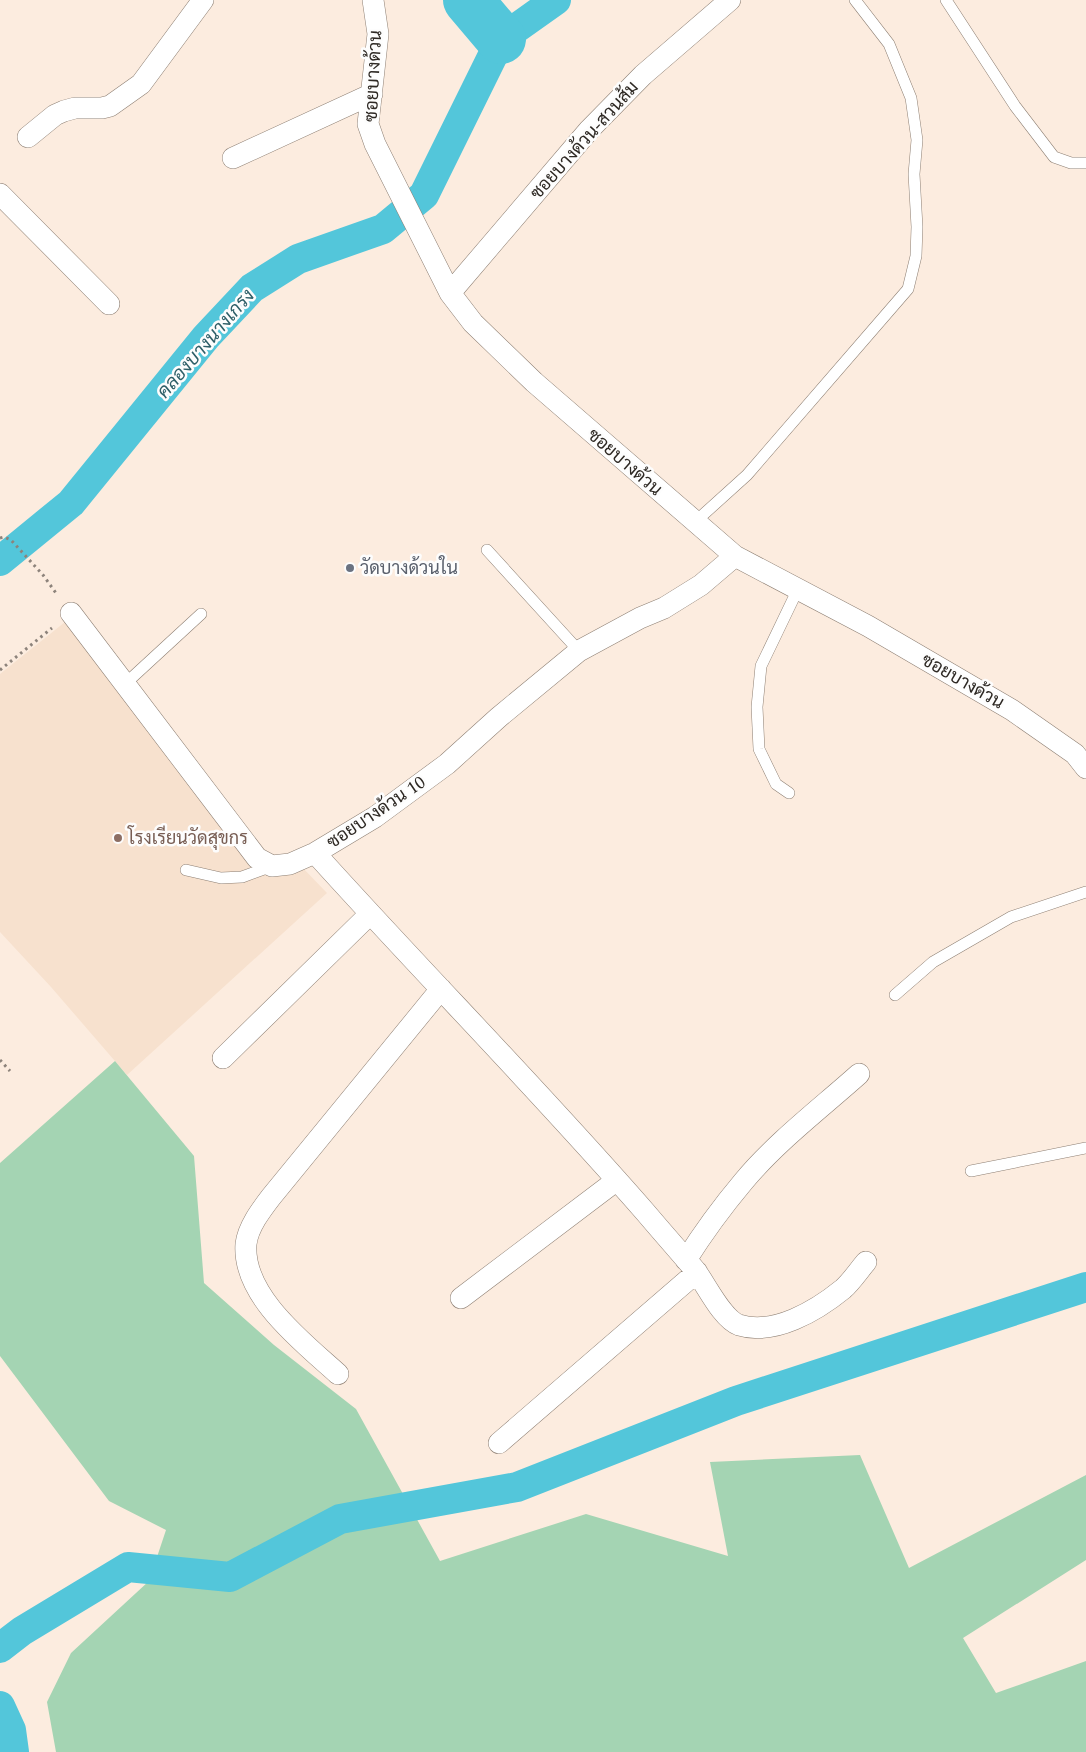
<svg xmlns="http://www.w3.org/2000/svg" width="1086" height="1752" font-family="Spectral,Sarabun,serif">
<style>
.built{fill:#f7e1ce}
.green{fill:#a4d4b3}
.lines{fill:none;stroke-linecap:round;stroke-linejoin:round}
.canal{stroke:#53c6da;stroke-width:30}
.river{stroke:#53c6da;stroke-width:50}
.lane-casing{stroke:#8d7f73;stroke-width:12}
.street-casing{stroke:#8d7f73;stroke-width:22}
.path{stroke:#8d837b;stroke-width:3;stroke-dasharray:2.5 4;stroke-linecap:butt}
.lane{stroke:#fff;stroke-width:11}
.street{stroke:#fff;stroke-width:21}
.worship-dot{fill:#6b7280;stroke:#fdfdfd;stroke-width:2}
.education-dot{fill:#8d6e63;stroke:#fdfdfd;stroke-width:2}
.labels{text-anchor:middle;stroke-width:5;stroke-linejoin:round;paint-order:stroke}
.street-label{font-size:18px;fill:#2e2924;stroke:#fdfdfd}
.worship-label{font-size:18px;fill:#5b616d;stroke:#fdfdfd;text-anchor:start}
.education-label{font-size:18px;fill:#785e54;stroke:#fdfdfd;text-anchor:start}
.water-label{font-size:19px;font-style:italic;fill:#2e5f68;stroke:#fdfdfd}
</style>
<rect width="100%" height="100%" fill="#fcecdf"/>
<path class="built" d="M65,622l186,236 49,7 27,28 -200,182 -76,-88 -51,-55v-258z"/>
<path class="green" d="M115,1061l79,95 10,127 70,62 82,64 84,152 146,-47 142,42 -18,-94 150,-7 49,113 177,-93v85l-123,78 33,55 90,-32v91h-1030l-9,-50 24,-49 78,-72 17,-51 -57,-29 -109,-145v-193z"/>
<g class="lines">
<path class="canal" d="M0,561l71,-58 135,-166 46,-49 46,-29 85,-30 41,-34 77,-156 55,-39
M0,1648l22,-17 106,-64 102,10 110,-58 177,-32 219,-86 350,-114
M0,1706l11,24 3,22"/>
<path class="river" d="M468,0l33,39"/>
<g class="lane-casing">
<path id="lane" d="M946,0l69,106 39,51 17,6h15
M695,522l52,-47 161,-186 8,-33 1,-29 -3,-53 3,-34 -6,-42 -22,-54 -34,-44
M487,550l92,101
M125,684l76,-70
M789,793l-13,-9 -17,-35 -2,-42 4,-41 37,-77
M186,870l35,8 21,-1 30,-11
M895,995l38,-33 78,-45 75,-25
M971,1171l115,-23"/>
</g>
<g class="street-casing">
<path id="street" d="M373,0l5,34 -10,90 7,20 75,149 23,30 61,59 201,174 133,70 144,84 63,44 11,14
M28,137l27,-22 9,-4 11,-3h27l8,-2 31,-22 62,-84
M233,158l139,-64
M0,194l109,110
M450,293l139,-163 54,-55 87,-75
M71,613l186,245 15,8 18,-2 25,-11 60,-36 72,-53 52,-47 80,-66 61,-33 24,-10 37,-23 34,-29
M315,853c109,121 224,237 331,360 16,19 33,38 49,57 11,14 27,49 44,55 35,11 77,-14 104,-36 9,-8 16,-19 23,-27
M223,1058l147,-144
M686,1260c17,-27 36,-53 57,-78 32,-39 78,-74 116,-108
M461,1298l156,-118
M338,1374c-34,-31 -96,-78 -92,-130 2,-17 15,-34 25,-47l170,-208
M499,1443l198,-171"/>
</g>
<path class="path" d="M0,538l4,-1 7,3 32,35 13,18
M0,670l52,-42
M0,1060l10,11"/>
<use href="#lane" class="lane"/>
<use href="#street" class="street"/>
</g>
<circle class="worship-dot" cx="350" cy="568" r="5"/>
<circle class="education-dot" cx="118" cy="838" r="5"/>
<g class="labels">
<g class="street-label">
<text transform="translate(373 76) rotate(-87)" y="6">ซอยบางด้วน</text>
<text transform="translate(584 140) rotate(-48)" y="6">ซอยบางด้วน-สวนส้ม</text>
<text transform="translate(625 462) rotate(41)" y="6">ซอยบางด้วน</text>
<text transform="translate(963 681) rotate(30)" y="6">ซอยบางด้วน</text>
<text transform="translate(376 812) rotate(-34)" y="6">ซอยบางด้วน 10</text>
</g>
<g class="worship-label">
<text x="360" y="574">วัดบางด้วนใน</text>
</g>
<g class="education-label">
<text x="128" y="844">โรงเรียนวัดสุขกร</text>
</g>
<g class="water-label">
<text transform="translate(205 343) rotate(-49)" y="7">คลองบางนางเกรง</text>
</g>
</g>
</svg>
